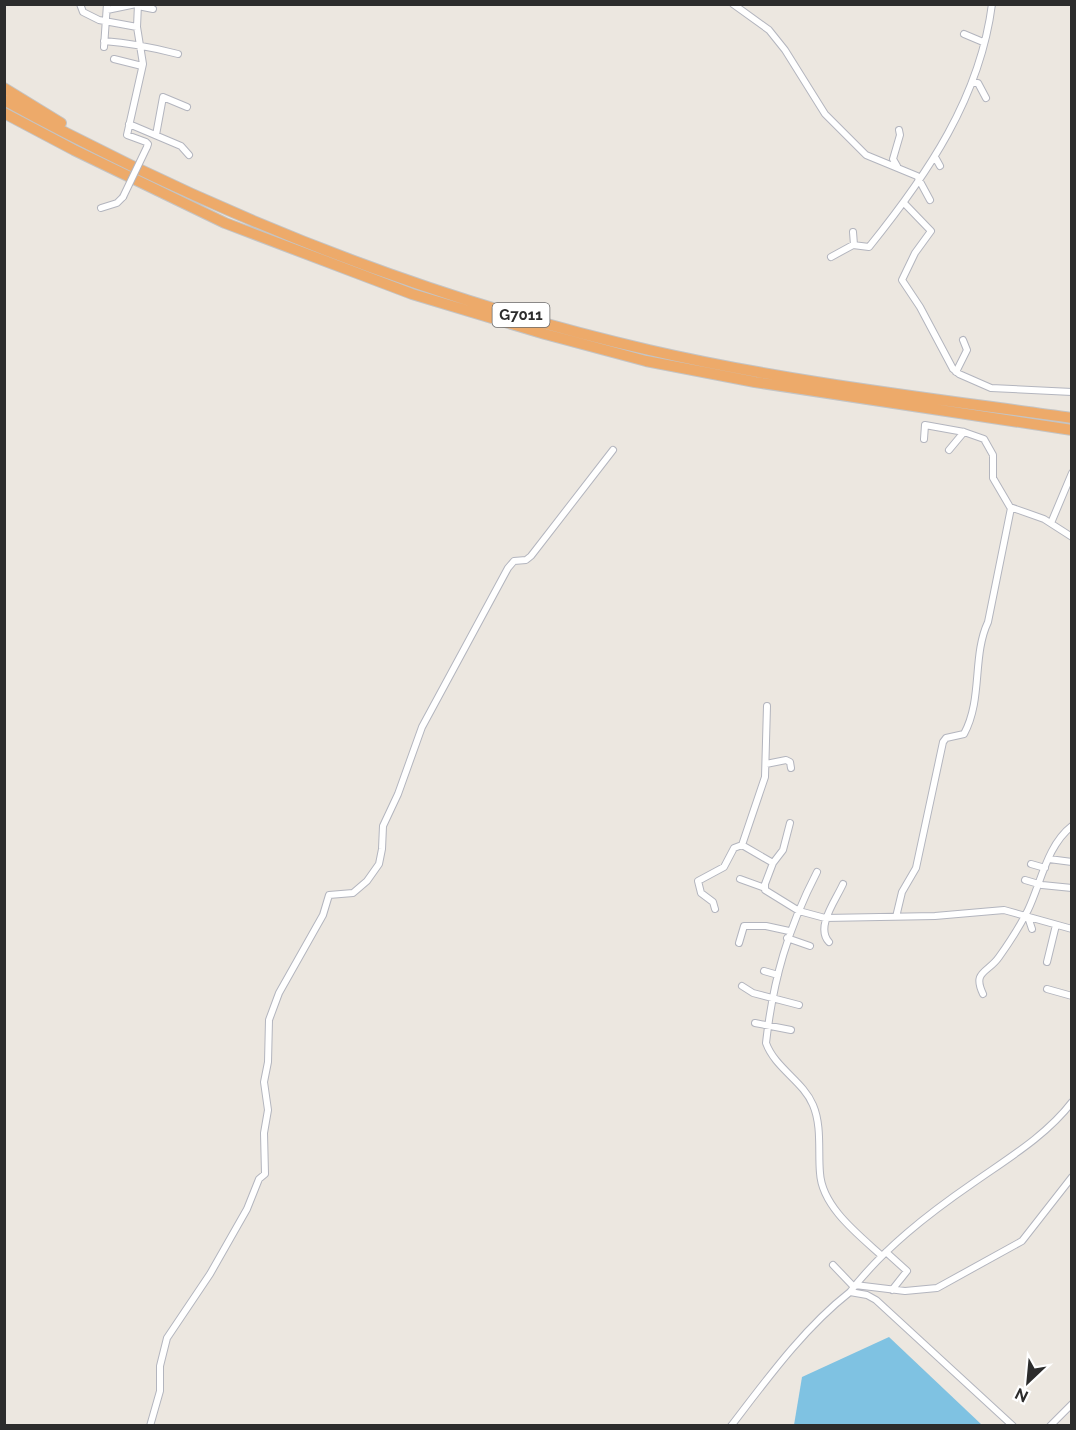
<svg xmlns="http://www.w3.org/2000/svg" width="1076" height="1430" font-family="Raleway,sans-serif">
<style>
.water{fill:#7fc2e2}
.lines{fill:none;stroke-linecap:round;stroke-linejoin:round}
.minor-casing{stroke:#b3b5be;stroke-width:8}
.motorway-casing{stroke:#c4c4c4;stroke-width:12}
.minor{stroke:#fff;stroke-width:6}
.motorway{stroke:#edaa6a;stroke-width:10}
.minor-bridge-casing{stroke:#b3b5be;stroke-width:8;stroke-linecap:butt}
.minor-bridge{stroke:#fff;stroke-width:6}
.labels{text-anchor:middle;stroke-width:4.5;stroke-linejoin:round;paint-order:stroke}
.shield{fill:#fff;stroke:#6b6b6b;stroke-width:1.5}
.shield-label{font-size:15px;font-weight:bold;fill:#2c2c2c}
</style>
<rect width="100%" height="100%" fill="#ece7e0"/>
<path class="water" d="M889,1337l93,88h-188l8,-48z"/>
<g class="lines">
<g class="minor-casing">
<path id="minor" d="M80,4l3,8 16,8 38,7
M138,4l-1,23 6,37 -16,71 19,7 2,2 -1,3
M733,4l36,26 16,20 40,64 41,41 51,21 13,24
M138,6l15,3
M107,10l29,-6
M964,34l19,8
M104,41c28,2 47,6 74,13
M104,47l3,-43
M114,59l28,7
M973,83h5l8,15
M129,124l52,22 8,9
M156,135l7,-38 24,10
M935,157l5,9
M897,166l-4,-7 7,-24 -1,-5
M904,203l27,28 -16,22 -13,27 18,27 33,62 6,5 32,14 81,4
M101,208l16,-5 6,-6
M853,232l1,13
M831,257l22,-12 16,2c58,-72 111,-149 123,-243
M956,372l11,-22 -4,-10
M924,439l1,-14 39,7 20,7 9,16v23l17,29 34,12 28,18
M949,450l15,-18
M1051,523l21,-50
M767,706l-2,71 -23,68 31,18 -8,21v6l34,21 26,7 110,-2 69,-6 68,19
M766,764l20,-4 4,2 1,6
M1049,859l23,3
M773,863l10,-13 7,-27
M1031,864l14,4
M817,872c-29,56 -44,108 -51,171 9,25 37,38 47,62 9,21 5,47 7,68 2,34 39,62 62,83
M740,879l25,9
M1025,880l17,5 30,3
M715,909l-2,-7 -12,-9 -3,-12 26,-14 10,-19 8,-3
M896,917l6,-25 14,-24 27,-126 3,-4 18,-4c19,-35 8,-78 24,-112l23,-114
M1028,917l4,12
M787,938l23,8
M829,942c-14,-15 7,-42 14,-58
M739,943l5,-17h22l23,5
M1047,962l9,-37
M764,971l14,4
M742,986l11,7 46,12
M1047,989l25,7
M983,994c-11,-23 5,-21 16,-37 10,-14 21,-31 29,-47 13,-27 19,-65 44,-84
M755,1023l36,7
M886,1252l21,19 -15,19
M833,1265l21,22
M855,1285l50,6 32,-3 85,-47 50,-64
M850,1292c33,-43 78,-78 123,-109 34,-24 73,-47 99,-81
M150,1426l10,-35v-25l7,-28 43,-64 37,-65 12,-30 6,-5 -1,-41 4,-23 -4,-28 4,-20 1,-42 10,-27 44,-78 6,-20 24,-2 14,-12 12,-17 3,-15 1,-23 15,-32 24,-67 86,-159 6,-7 12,-1 5,-4 82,-106
M731,1426c36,-47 73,-98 119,-134l17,3 9,5 137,126
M1050,1426l22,-22"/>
</g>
<g class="motorway-casing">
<path id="motorway" d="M4,88l57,35
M4,100c203,111 419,198 645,250 139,32 281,48 423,68
M4,113l70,37 151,73 187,71 133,40 101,27 109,21 317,48"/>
</g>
<use href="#minor" class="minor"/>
<use href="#motorway" class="motorway"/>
<g class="minor-bridge-casing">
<path id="minor-bridge" d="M123,197l24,-50"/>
</g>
<use href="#minor-bridge" class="minor-bridge"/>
</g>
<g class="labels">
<rect class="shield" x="492.5" y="303" width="57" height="24" rx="4.5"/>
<g class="shield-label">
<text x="521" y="320">G7011</text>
</g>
</g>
<rect width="1076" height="1430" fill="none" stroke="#2c2c2c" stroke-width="12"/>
<g transform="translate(1028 1382) rotate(206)" stroke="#ffffff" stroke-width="4.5" paint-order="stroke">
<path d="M0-4.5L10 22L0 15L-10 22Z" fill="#2c2c2c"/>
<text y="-9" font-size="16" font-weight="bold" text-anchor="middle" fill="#2c2c2c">N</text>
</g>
</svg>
